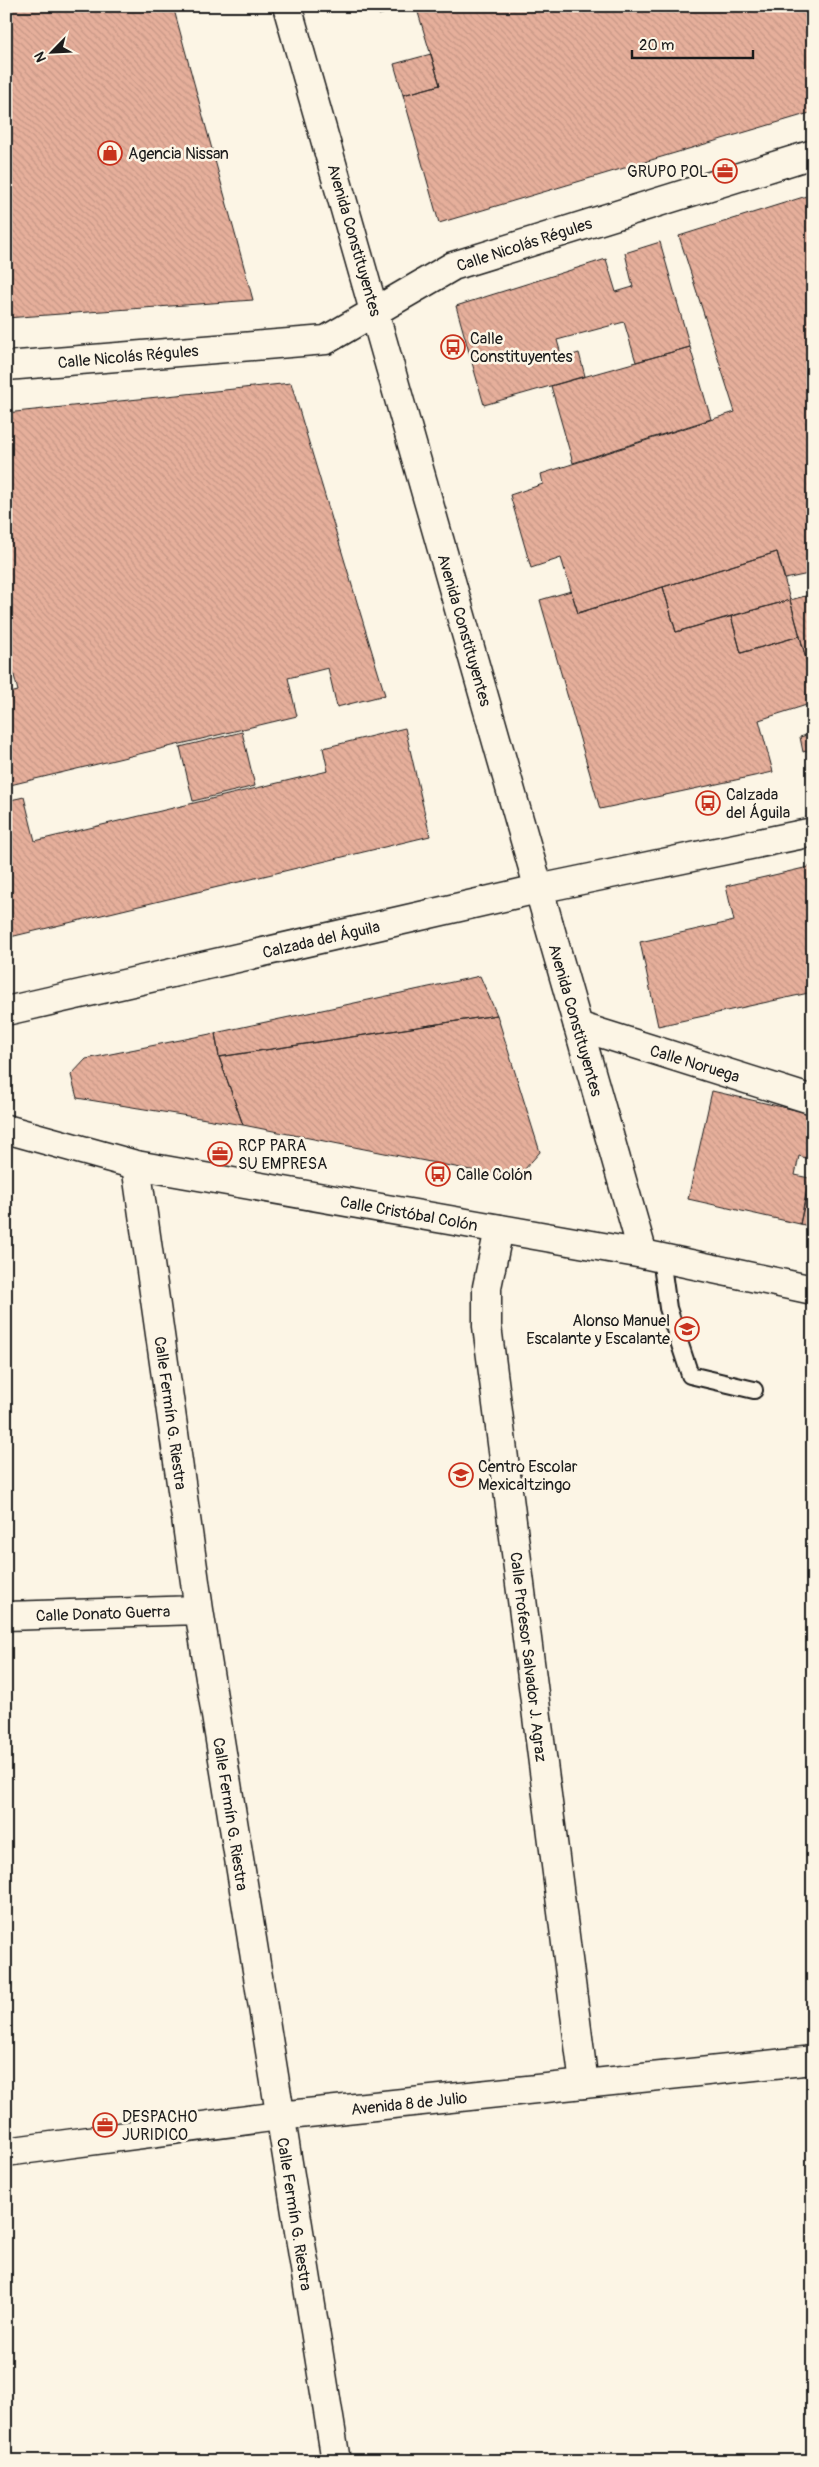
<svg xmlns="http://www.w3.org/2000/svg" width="819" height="2467" font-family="Pangolin,sans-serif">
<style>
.building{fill:url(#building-back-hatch);stroke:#1c1c1c}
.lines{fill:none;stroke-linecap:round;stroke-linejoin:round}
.lane-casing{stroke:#1c1c1c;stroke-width:20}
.street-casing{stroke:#1c1c1c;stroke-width:31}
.secondary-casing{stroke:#1c1c1c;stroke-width:31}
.lane{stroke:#fcf5e5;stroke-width:16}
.street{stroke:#fcf5e5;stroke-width:28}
.secondary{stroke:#fcf5e5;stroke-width:28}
.labels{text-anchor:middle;stroke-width:5;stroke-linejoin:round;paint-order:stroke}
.poi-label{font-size:16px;fill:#1c1c1c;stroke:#fcf5e5;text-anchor:start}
.street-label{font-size:16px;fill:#1c1c1c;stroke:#fcf5e5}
</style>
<defs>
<pattern id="building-back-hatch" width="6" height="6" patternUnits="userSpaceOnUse" patternTransform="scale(1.25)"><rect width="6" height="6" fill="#e6af9b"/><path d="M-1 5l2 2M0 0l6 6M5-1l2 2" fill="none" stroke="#c59685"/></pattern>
</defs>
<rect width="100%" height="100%" fill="#fcf5e5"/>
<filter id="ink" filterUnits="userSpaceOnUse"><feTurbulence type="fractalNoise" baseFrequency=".02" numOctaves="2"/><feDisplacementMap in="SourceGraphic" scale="10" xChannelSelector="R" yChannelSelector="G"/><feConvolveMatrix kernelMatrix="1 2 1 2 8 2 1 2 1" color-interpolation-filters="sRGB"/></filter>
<g filter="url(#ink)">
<path class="building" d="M6,6h167l80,294 -247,18z
M377,6h31l-29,9z
M416,6h397v106l-374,111 -36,-128 37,-10z
M431,54l9,31 -37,10 -9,-31z
M813,194v379l-28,6 -8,-27 -199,61 -17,-55 -30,10 -21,-73 33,-11 -2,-10 194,-62 -56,-176z
M660,242l30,105 -54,15 -12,-40 -67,18 5,18 17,-5 6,23 -101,29 -28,-99 150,-47 10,33 17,-5 -8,-34z
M690,347l21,72 -138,44 -22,-77z
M291,383l94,312 -48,12 -9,-39 -40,10 9,38 -291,70v-92l12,-3 -12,-47v-231z
M777,552l13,48 -114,32 -13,-45z
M663,587l13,45 55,-16 10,37 59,-17 13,49v18l-54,17 14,52 -173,37 -60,-209 31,-9 7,22z
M813,594v91l-23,-85z
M790,600l10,36 -59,17 -10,-37z
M405,728l25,108 -424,102v-137l18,-4 11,44 293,-70 -5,-23z
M242,732l13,54 -62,15 -13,-54z
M813,733v16l-10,3 -3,-15z
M813,866v126l-155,34 -18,-84 94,-21 -8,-35z
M480,976l17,39 -278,42 -4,-24z
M497,1015l43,137 -24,27 -273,-54 -24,-68z
M215,1033l4,24 24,68 -166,-27 -6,-23 15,-16z
M712,1091l101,23v46l-14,-4 -4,19 14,3 -9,46 -112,-25z
M813,1168v59l-13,-3z"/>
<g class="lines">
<g class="lane-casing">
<path id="lane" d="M661,1258l7,50 22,67 64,15"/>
</g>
<g class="street-casing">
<path id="street" d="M6,366l320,-26 127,-74 360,-112
M6,1011l532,-122 275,-57
M578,1026l235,74
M136,1165l63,445 137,851
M499,1229l-12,58v39l97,758
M6,1616l193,-6"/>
</g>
<g class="secondary-casing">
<path id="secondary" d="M287,6l356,1248
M6,1129l130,36 507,89 170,36
M6,2152l273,-36 534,-56"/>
</g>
<use href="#lane" class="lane"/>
<use href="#street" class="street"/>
<use href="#secondary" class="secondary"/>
</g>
</g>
<defs>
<g id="shop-ring" transform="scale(1.25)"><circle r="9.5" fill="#fcf5e5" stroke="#c8321e" stroke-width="1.5"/><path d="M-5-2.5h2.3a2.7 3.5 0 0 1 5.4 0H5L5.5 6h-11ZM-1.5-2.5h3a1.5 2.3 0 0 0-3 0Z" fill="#c8321e"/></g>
<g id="office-ring" transform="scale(1.25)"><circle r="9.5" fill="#fcf5e5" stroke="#c8321e" stroke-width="1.5"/><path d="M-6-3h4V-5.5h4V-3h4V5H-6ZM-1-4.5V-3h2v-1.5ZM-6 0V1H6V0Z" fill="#c8321e"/></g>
<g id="bus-ring" transform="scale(1.25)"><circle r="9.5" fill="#fcf5e5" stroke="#c8321e" stroke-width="1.5"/><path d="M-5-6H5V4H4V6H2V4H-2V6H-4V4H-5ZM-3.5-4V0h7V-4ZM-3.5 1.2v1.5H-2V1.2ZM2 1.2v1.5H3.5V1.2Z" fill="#c8321e"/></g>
<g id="university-ring" transform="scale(1.25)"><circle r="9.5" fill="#fcf5e5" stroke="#c8321e" stroke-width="1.5"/><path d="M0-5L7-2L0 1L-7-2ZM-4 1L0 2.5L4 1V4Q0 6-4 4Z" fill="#c8321e"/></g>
<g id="school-ring" transform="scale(1.25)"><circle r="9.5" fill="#fcf5e5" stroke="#c8321e" stroke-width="1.5"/><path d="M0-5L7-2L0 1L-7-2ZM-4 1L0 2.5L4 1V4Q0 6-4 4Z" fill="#c8321e"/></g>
</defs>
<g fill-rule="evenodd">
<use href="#shop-ring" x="110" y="153"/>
<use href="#office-ring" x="725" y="171"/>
<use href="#bus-ring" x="453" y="347"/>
<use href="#bus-ring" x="708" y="803"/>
<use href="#office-ring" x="220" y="1154"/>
<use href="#bus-ring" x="438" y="1174"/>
<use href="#university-ring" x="687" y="1329"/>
<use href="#school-ring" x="461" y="1475"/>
<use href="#office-ring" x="105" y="2125"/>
</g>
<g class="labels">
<g class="poi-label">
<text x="128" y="159">Agencia Nissan</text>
<text x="708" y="177" text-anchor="end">GRUPO POL</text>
<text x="470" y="344">Calle<tspan x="470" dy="18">Constituyentes</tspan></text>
<text x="726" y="800">Calzada<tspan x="726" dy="18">del Águila</tspan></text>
<text x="238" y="1151">RCP PARA<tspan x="238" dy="18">SU EMPRESA</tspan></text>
<text x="456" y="1180">Calle Colón</text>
<text x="670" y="1326" text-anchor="end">Alonso Manuel<tspan x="670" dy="18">Escalante y Escalante</tspan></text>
<text x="478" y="1472">Centro Escolar<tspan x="478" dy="18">Mexicaltzingo</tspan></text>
<text x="122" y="2122">DESPACHO<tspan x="122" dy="18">JURIDICO</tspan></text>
</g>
<g class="street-label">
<text transform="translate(355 240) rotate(74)" y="6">Avenida Constituyentes</text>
<text transform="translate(524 244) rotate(-18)" y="6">Calle Nicolás Régules</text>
<text transform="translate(128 356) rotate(-5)" y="6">Calle Nicolás Régules</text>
<text transform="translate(465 630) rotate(74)" y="6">Avenida Constituyentes</text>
<text transform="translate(321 939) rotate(-13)" y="6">Calzada del Águila</text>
<text transform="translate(576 1020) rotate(74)" y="6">Avenida Constituyentes</text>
<text transform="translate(695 1063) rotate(17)" y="6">Calle Noruega</text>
<text transform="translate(409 1213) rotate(10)" y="6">Calle Cristóbal Colón</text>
<text transform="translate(171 1413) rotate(82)" y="6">Calle Fermín G. Riestra</text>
<text transform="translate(103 1613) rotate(-2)" y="6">Calle Donato Guerra</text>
<text transform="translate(529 1657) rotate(83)" y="6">Calle Profesor Salvador J. Agraz</text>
<text transform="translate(231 1814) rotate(81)" y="6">Calle Fermín G. Riestra</text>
<text transform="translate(409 2103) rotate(-6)" y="6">Avenida 8 de Julio</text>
<text transform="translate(295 2214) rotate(81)" y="6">Calle Fermín G. Riestra</text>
</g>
</g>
<rect width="819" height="2467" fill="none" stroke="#fcf5e5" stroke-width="25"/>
<rect x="12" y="12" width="794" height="2442" fill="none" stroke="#1c1c1c" stroke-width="2" filter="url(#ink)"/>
<g transform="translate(52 52) rotate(246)" stroke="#fcf5e5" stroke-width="4" paint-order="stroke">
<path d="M0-4L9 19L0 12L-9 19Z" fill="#1c1c1c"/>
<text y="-8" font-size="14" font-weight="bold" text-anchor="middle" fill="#1c1c1c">N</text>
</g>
<path d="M632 50v8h121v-8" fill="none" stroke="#1c1c1c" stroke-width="2.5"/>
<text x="639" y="50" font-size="15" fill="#1c1c1c" stroke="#fcf5e5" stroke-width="4" paint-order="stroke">20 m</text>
</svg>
